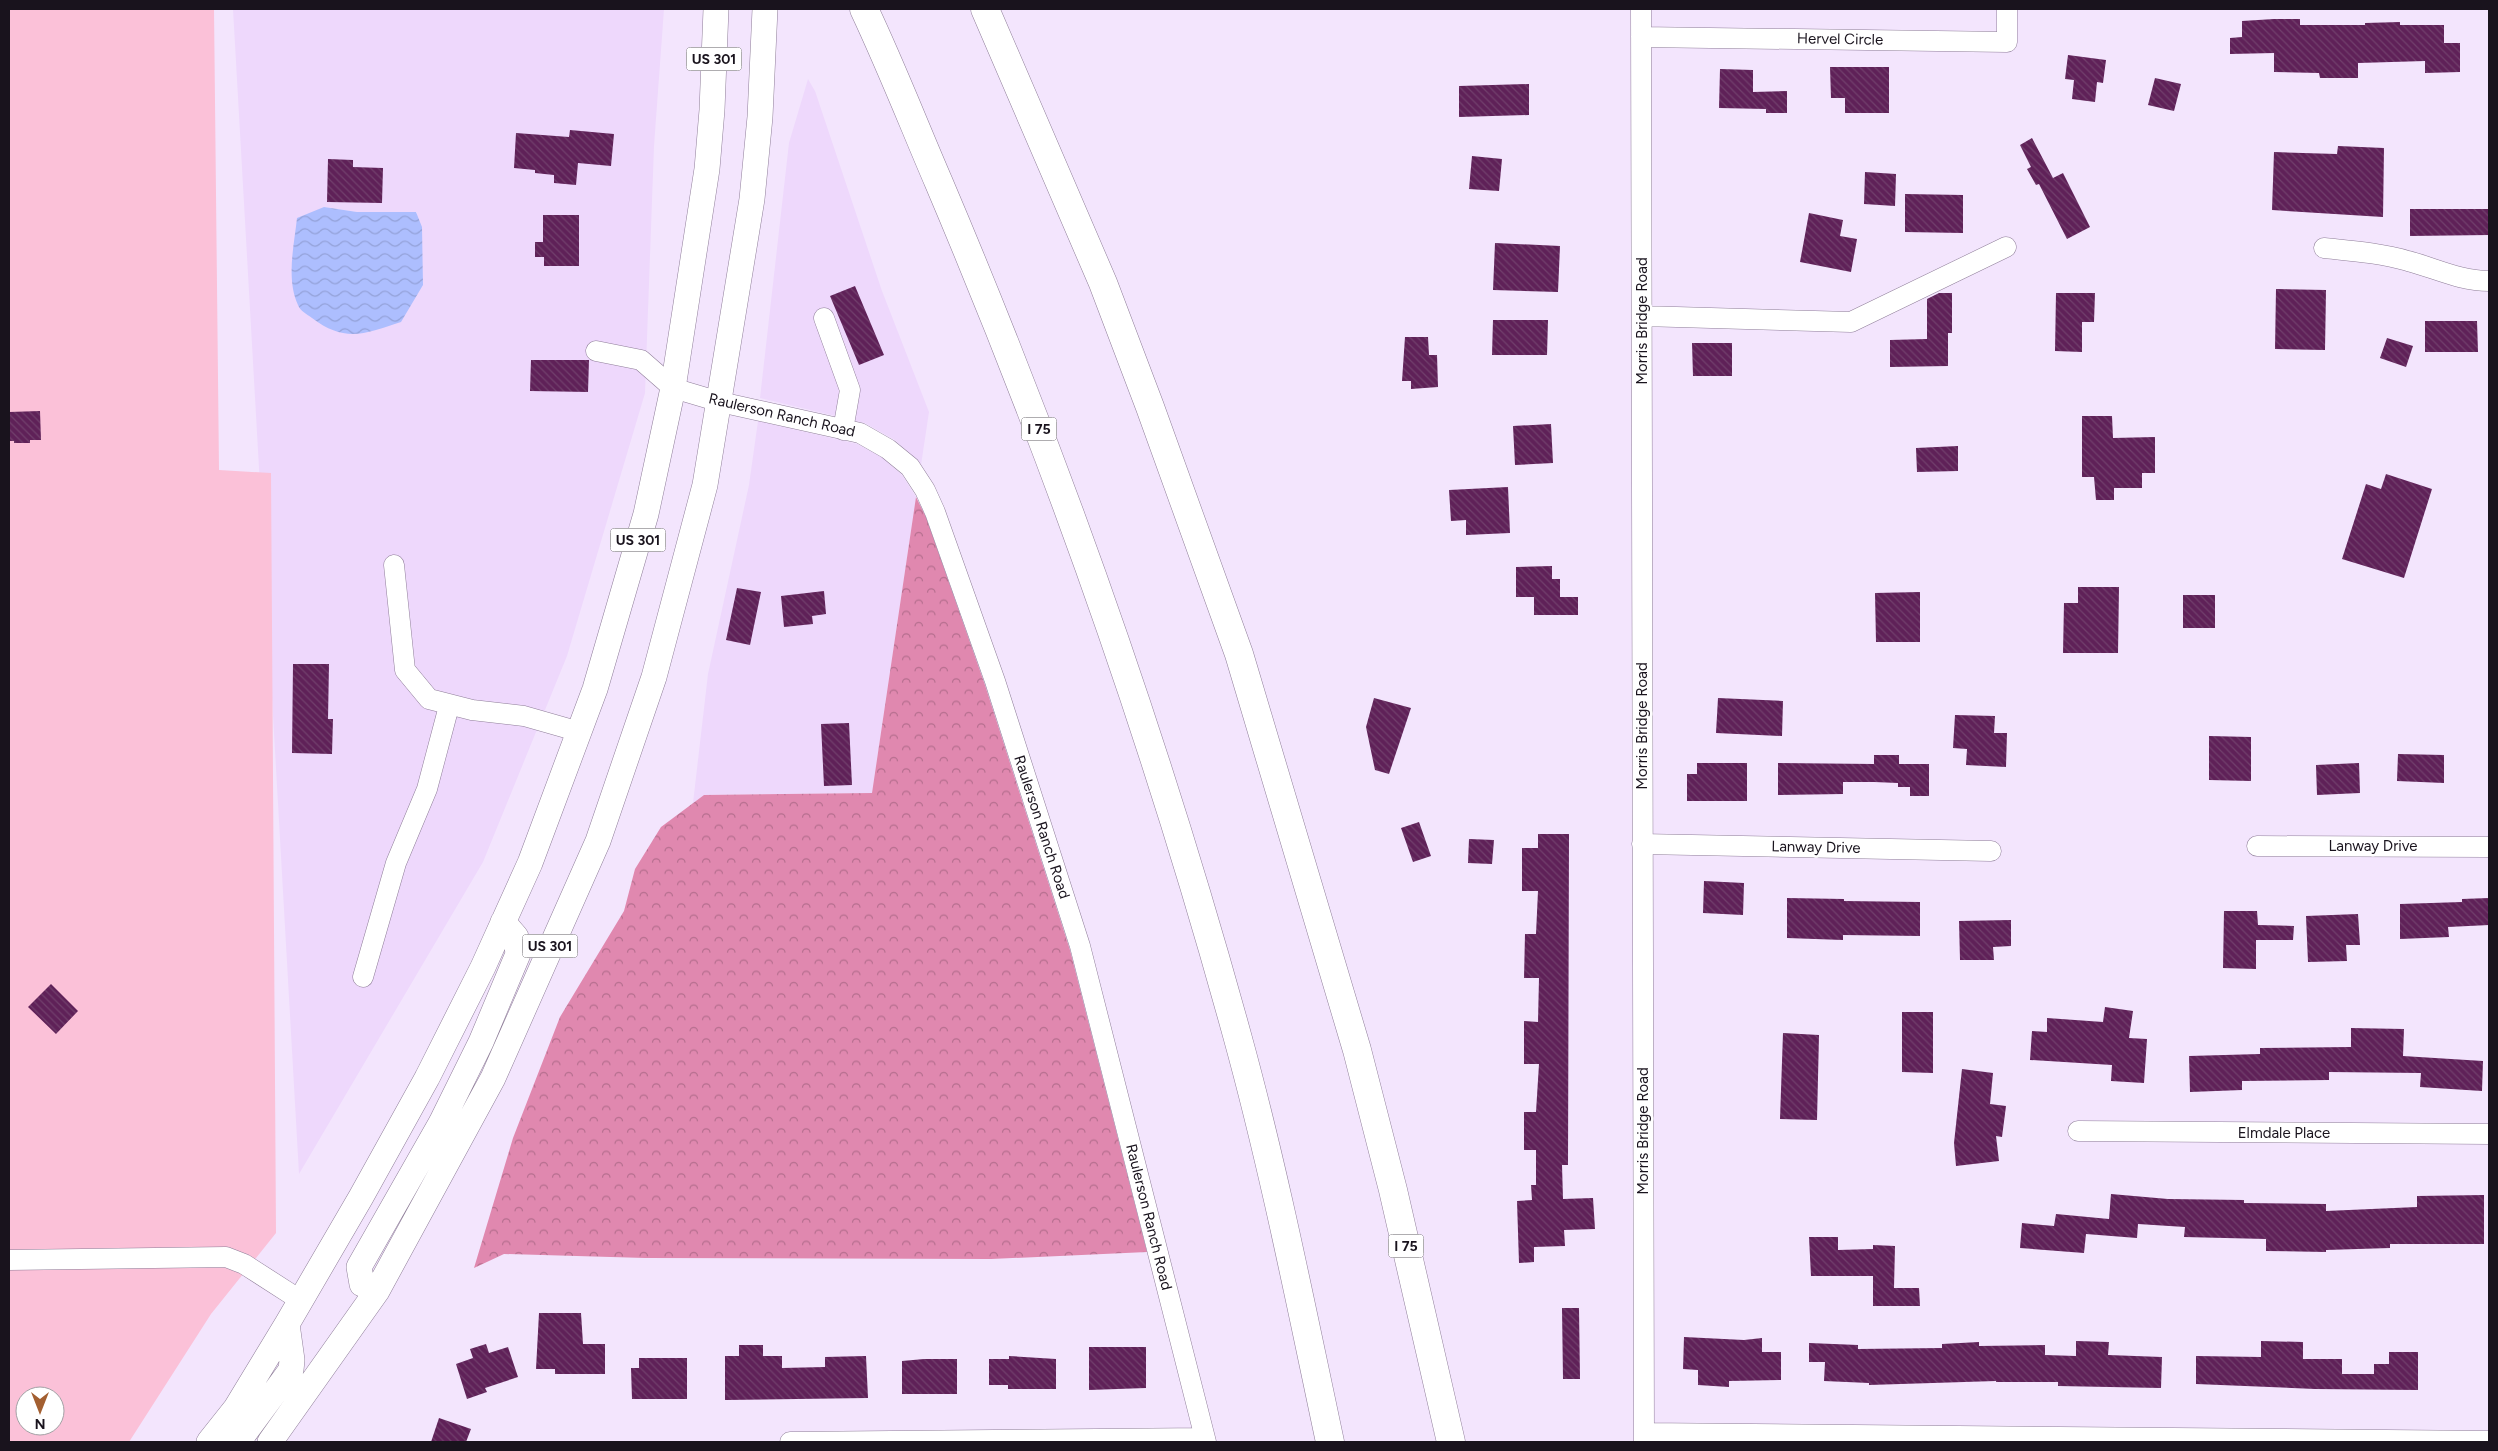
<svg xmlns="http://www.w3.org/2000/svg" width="2498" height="1451" font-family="Figtree,sans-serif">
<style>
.built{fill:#eed8fc;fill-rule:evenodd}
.forest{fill:url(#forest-crowns)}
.pitch{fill:#fbc1d8;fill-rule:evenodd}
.water{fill:url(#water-waves)}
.building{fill:url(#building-back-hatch)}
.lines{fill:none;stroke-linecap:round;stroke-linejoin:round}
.minor-casing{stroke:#8f7e99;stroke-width:21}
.major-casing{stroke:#8f7e99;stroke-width:26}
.highway-casing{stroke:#8f7e99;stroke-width:29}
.minor{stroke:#fff;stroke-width:20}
.major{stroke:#fff;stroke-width:25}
.highway{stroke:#fff;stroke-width:28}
.labels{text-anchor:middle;stroke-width:5;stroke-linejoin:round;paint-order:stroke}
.shield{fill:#fff;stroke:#5e5a61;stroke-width:1}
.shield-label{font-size:14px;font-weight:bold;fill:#19131d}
.street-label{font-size:15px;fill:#19131d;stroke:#fff}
</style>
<defs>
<pattern id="forest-crowns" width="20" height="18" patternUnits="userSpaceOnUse" patternTransform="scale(1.25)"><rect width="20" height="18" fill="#e088af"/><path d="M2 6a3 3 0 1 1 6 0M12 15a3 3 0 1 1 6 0" fill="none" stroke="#b56e8e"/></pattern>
<pattern id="water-waves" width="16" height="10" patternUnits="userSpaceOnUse" patternTransform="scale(1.25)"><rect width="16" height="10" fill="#adbefe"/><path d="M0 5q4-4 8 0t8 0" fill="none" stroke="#94a2d9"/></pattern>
<pattern id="building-back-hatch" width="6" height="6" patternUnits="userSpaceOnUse" patternTransform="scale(1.25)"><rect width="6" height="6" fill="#5f2158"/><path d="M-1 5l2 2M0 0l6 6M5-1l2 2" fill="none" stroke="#713f6c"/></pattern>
</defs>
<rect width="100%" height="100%" fill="#f3e5fd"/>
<path class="built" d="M233,9h431l-10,137 -9,247 -78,263 -84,206 -184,312zM324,207l33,5h60l-16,110z
M808,79l7,12 67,200 47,121 -8,53 -26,-25 -30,-17 -105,-25 29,-255z
M758,421l99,23 26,14 19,17 14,22 -44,296 -168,2 -11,8 15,-129 41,-189z"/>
<path class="forest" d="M916,497l10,20 59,168 85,265 77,302 -156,7 -346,-1 -141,-4 -30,14 39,-130 47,-121 64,-106 11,-42 26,-42 43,-32 168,-2z"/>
<path class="pitch" d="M9,9h205l5,461 52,3 5,760 -65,81 -82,128h-120zM25,1396h30v30h-30z"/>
<path class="water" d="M324,207l33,5h59l6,15 1,58 -22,37c-36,12 -56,21 -89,-4 -5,-4 -12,-7 -14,-13 -12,-26 -4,-59 -1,-87z"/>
<path class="building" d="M2274,19h26v6h65v-2l35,-1v3h44v18h16v29l-35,1v-12l-67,2v15h-38l-1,-5 -45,-1v-19l-44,1v-16l12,-1v-16z
M2068,55l38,5 -3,23 -6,-1 -2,20 -23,-3 2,-19 -9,-1z
M1830,67h59v46h-44v-15h-14z
M1720,69l33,1v22l34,-1v22h-21v-4l-47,-1z
M2155,78l26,6 -7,27 -26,-6z
M1529,84v31l-70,2v-31z
M570,130l44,4 -3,32 -33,-3 -2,22 -22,-2v-8l-19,-2v-3l-21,-2 2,-35 53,4z
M2032,138l21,40 10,-5 27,54 -23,12 -28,-55 -3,1 -9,-16 4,-2 -11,-22z
M2338,146l46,2 -1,69 -111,-7 2,-58 63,2z
M1472,156l30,3 -3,32 -30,-2z
M328,159l25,1v7l30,1 -1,35 -55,-1z
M1865,172l31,2 -1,32 -31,-2z
M1905,194l58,1v38l-58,-1z
M2410,209h79v26l-79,1z
M1809,213l34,7 -3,16 17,3 -6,33 -51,-10z
M543,215h36v51h-35v-9h-9v-15h8z
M1495,243l65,3 -2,46 -65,-2z
M855,286l29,69 -25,10 -29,-69z
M2276,289l50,1 -1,60 -50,-1z
M1939,293h13v40h-4v33l-58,1v-27l37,-1v-40z
M2056,293h39l-1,29h-12v30l-27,-1z
M1493,320h55l-1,35h-55z
M2425,321h52l1,31h-53z
M1405,337h23l1,18h8l1,32 -27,2v-8h-9z
M2387,338l26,8 -7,21 -26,-9z
M1692,343h40v33h-39z
M531,360h58l-1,32 -58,-1z
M40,411l1,29h-11v3h-16v-2h-5v-29z
M2082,416h30l1,22 42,-1v36h-13v15h-28v12h-18l-2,-23h-12z
M1551,424l2,39 -38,2 -2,-39z
M1958,446v25l-41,1 -1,-24z
M2386,474l46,15 -28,89 -62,-19 24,-75 15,5z
M1508,487l2,46 -44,2v-15l-15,1 -2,-31z
M1552,566v13h8v18h18v18h-44v-18h-18v-30z
M2078,587h41l-1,66h-55l1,-50h14z
M737,588l24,4 -11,53 -24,-5z
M824,591l2,23 -14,2 1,8 -29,3 -3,-31z
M1920,592v50h-44l-1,-49z
M2183,595h32v33h-32z
M293,664h36l-1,55h5l-1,35 -40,-1z
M1374,698l37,10 -22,66 -14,-4 -9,-43z
M1718,698l65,3 -1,35 -66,-3z
M1955,715l40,1 -1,17h13l-1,34 -40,-2 1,-16 -14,-1z
M849,723l3,62 -28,1 -3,-62z
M2209,736l42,1v44l-42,-1z
M2398,754l46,1v28l-47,-2z
M1874,755h25v9h30v32h-19v-9h-12v-4l-24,-1h-31v12l-65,1v-32l96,1z
M1697,763h50v38h-60v-27h10z
M2359,763l1,30 -43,2 -1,-30z
M1419,822l12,34 -18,6 -12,-34z
M1538,834h31l-1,331h-6l1,34 30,-1 2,31 -31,1 1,16 -31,1v15l-15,1 -2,-62 15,-1 -1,-15h5v-35h-12v-38h12l3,-48h-15v-43l14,1 1,-44h-15l1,-44h11l2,-43h-16v-43h16z
M1469,839l25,1 -2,24 -24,-1z
M1704,881l40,2 -1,32 -40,-2z
M1787,898l57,1v2l76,1v34l-77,-1v5l-56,-2z
M2489,898v27l-41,2 1,10 -49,2v-35l62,-2v-3z
M2224,911h33l1,14 36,1 -1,14h-37v29l-33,-1z
M2358,914l2,31h-14l1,16 -39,1 -2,-46z
M2011,920v26l-18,1 1,13h-34l-1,-39z
M51,984l27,27 -22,23 -28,-27z
M2105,1007l28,4 -4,27 18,1 -3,44 -33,-2 1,-16 -82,-5 2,-29 15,1v-14l56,4z
M1902,1012h31v61l-31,-1z
M2351,1028l53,1 -1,27 80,5 -1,30 -62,-4 1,-14 -92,-1v8l-87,1v9l-52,2 -1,-36 71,-2v-6l91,-1z
M1783,1033l36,2 -2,85 -37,-1z
M1962,1069l31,4 -3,31 16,2 -4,31 -6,-1 3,25 -43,5 -2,-23z
M2111,1194l57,5 76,1v3l82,1v7l91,-4v-11l67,-1v49h-94v4l-64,2v2l-60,-1v-12l-82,-2 1,-10 -47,-3 -1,14 -51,-4 -2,19 -64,-5 2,-25 32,3 2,-12 53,5z
M1809,1237h29v13l35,-1v-4l22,1 -1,42h25l1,18h-47v-30h-62z
M1562,1308h17l1,71h-17z
M539,1313h42l2,31h22v30h-50v-5h-19z
M1684,1337l60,3 18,-2v14h19v28l-52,1v6l-31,-2v-15l-15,-1z
M2076,1341l33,1 -1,13 54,2 -1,31 -103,-2v-4h-62v-1l-127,4v-2l-45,-2 1,-19h-16v-19l49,2v4l84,-1v-4l37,-2v4l66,-1v10l31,1z
M2261,1341l42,1v17h39v15h32v-10h15v-12h29v38l-103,-1 -119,-5v-28l65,1z
M486,1344l3,9 19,-6 10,30 -33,11 2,4 -20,7 -11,-35 17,-6 -3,-9z
M739,1345h24v11h19v12l43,-1v-10l41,-1 2,42 -143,2v-44h14z
M1089,1347h57v41l-57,2z
M1009,1356l47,3v30h-48v-4h-19v-26h20z
M639,1358h48v41h-55l-1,-31h8z
M924,1359h33v35h-55v-33z
M439,1418l32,11 -5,13h-35z"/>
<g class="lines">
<g class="minor-casing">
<path id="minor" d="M1641,9l3,1433
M1641,37l366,5v-33
M2324,248c28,3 56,5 84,13 27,7 52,20 81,20
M1642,316l209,6 155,-75
M824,318l26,72 -7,40
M596,351l45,9 32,28 47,14 140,31 28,16 22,18 15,23 10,22 60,169 85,265 126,496
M394,565l11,105 24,29 43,11 52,6 56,16
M1642,844l349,7
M2257,846l232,1
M363,977l33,-114 31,-74 22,-83
M2078,1131l411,3
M9,1260l217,-3 18,7 56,36
M1644,1433l845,8
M790,1442l415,-4"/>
</g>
<g class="major-casing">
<path id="major" d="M377,1291l-15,-7 -3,-17 82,-144 40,-81 37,-88 -2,-17 -13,-15
M209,1442l27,-34 51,-84 74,-127 66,-119 56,-111 47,-104 65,-174 51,-175 27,-126 34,-219 5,-59 4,-101
M238,1442l53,-72 1,-10 -5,-36
M270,1442l107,-151 116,-213 105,-237 56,-164 51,-192 47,-286 8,-82 5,-108"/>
</g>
<g class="highway-casing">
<path id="highway" d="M864,9c27,57 50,116 75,174 118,278 218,561 298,852 37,134 64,271 93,407
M985,9l118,274 47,124 89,247 118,396 36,140 58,252"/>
</g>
<use href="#minor" class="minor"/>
<use href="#major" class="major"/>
<use href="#highway" class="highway"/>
</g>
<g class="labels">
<g class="shield">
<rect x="686.5" y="47.5" width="55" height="23" rx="4"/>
<rect x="1021.5" y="417.5" width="35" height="23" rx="4"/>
<rect x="610.5" y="528.5" width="55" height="23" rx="4"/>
<rect x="522.5" y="934.5" width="55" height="23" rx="4"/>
<rect x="1388.5" y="1234.5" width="35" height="23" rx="4"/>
</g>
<g class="shield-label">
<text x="714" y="64">US 301</text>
<text x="1039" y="434">I 75</text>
<text x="638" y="545">US 301</text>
<text x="550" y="951">US 301</text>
<text x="1406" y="1251">I 75</text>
</g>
<g class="street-label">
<text transform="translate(1840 39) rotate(1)" y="5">Hervel Circle</text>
<text transform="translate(1642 321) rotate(-90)" y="5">Morris Bridge Road</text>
<text transform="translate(782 415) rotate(13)" y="5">Raulerson Ranch Road</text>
<text transform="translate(1642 726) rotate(-90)" y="5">Morris Bridge Road</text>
<text transform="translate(1042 827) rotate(72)" y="5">Raulerson Ranch Road</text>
<text x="2373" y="851">Lanway Drive</text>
<text transform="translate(1816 847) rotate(1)" y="5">Lanway Drive</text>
<text transform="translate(1643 1131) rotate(-90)" y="5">Morris Bridge Road</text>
<text x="2284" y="1138">Elmdale Place</text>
<text transform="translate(1149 1217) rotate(76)" y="5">Raulerson Ranch Road</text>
</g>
</g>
<rect width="2498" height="1451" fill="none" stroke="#19131d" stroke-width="20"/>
<g transform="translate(40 1411) rotate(180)"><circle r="24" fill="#ffffff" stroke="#a3a1a5"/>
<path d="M0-4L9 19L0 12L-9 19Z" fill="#a35f31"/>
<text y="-8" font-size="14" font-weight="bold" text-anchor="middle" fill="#19131d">N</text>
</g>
</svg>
